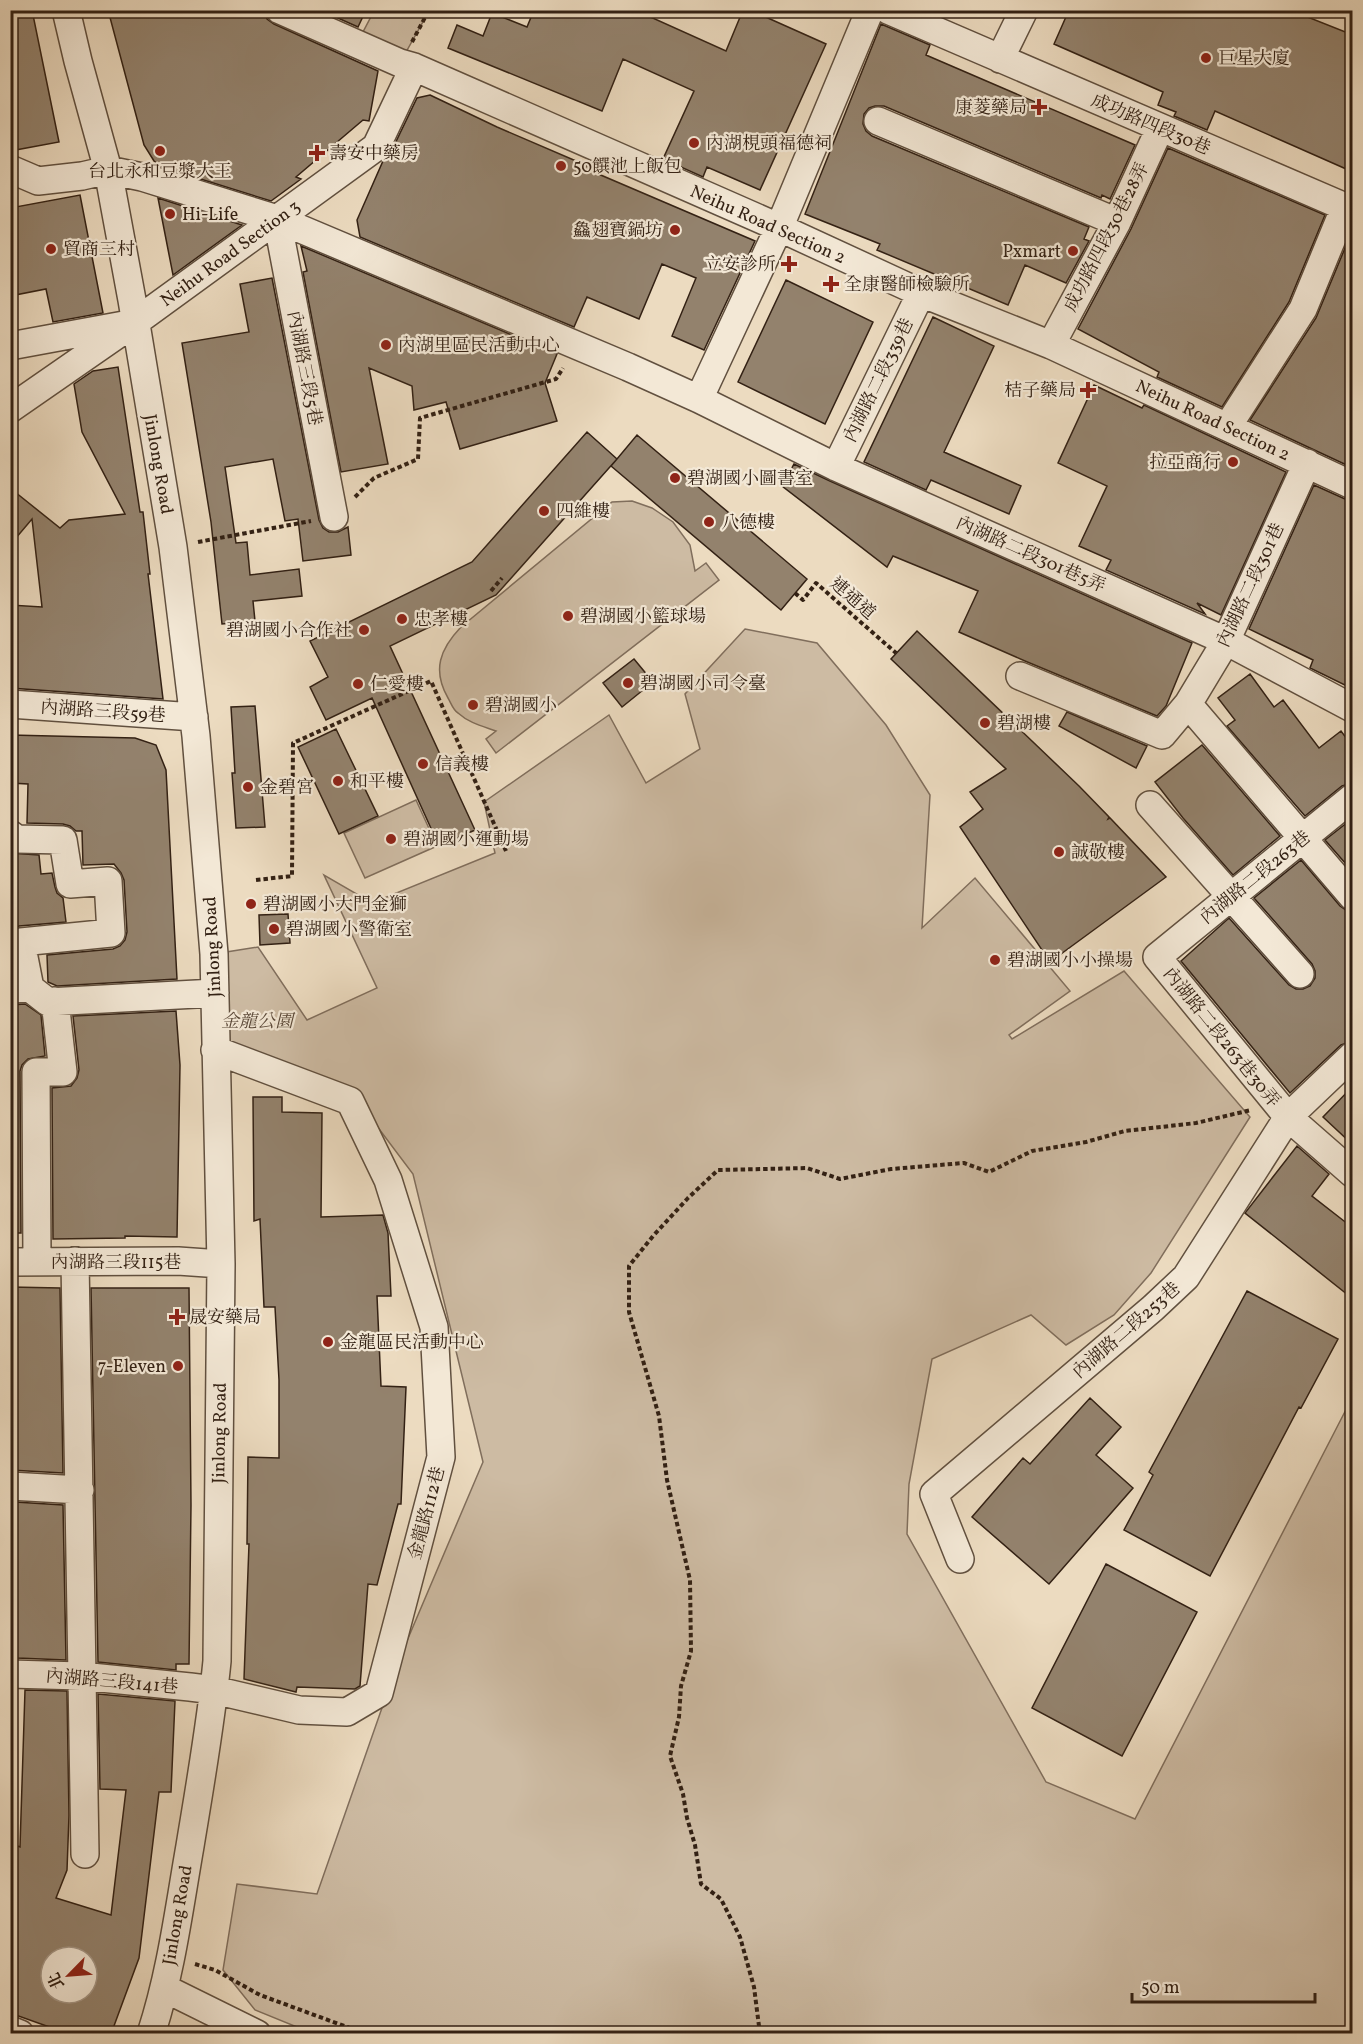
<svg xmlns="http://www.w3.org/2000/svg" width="1363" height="2044" font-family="Vollkorn,'Noto Serif TC',serif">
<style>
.green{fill:#cdbba3;stroke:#806e5c;stroke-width:1.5}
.building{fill:#93826d;stroke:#332114;stroke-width:1.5;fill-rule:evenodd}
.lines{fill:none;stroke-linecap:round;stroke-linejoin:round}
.minor-casing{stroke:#61503f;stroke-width:30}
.path{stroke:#332114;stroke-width:4;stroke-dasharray:4.5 3;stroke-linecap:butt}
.minor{stroke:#f3e8d6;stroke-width:27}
.poi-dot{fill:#8f2418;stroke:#f3e8d6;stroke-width:2}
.labels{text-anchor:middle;stroke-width:4.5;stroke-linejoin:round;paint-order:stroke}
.poi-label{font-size:18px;fill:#332114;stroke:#f3e8d6;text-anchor:start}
.street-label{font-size:18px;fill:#332114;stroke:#f3e8d6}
.park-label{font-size:18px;font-style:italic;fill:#5a4838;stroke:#f3e8d6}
</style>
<rect width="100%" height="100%" fill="#ecdbc0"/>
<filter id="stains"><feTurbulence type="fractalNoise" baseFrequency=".00333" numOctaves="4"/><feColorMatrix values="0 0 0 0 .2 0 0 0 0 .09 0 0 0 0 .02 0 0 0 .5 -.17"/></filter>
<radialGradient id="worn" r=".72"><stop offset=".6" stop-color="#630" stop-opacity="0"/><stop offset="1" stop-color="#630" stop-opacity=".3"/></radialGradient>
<path class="green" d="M374,11h55l-23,41 -43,-20z
M632,501l20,7 21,14 17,23 5,26 11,-8 13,17 -223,173 -10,-14 10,-8c-14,-5 -27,-8 -38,-18 -5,-3 -7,-10 -10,-15 -16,-28 -8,-49 13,-71l151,-125z
M745,629l72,14 69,82 44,70 -8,133 53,-50 95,113 -61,44 3,4 112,-68 126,146 -99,156 -37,42 -48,30 -35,-30 -99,44 -23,125 -2,50 139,248 89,37 217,-421v635l-1038,1 -59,-24 -32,-40 14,-86 80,10 81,-232 85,-200 -70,-288 -64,-85 -134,-39 -1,-96 44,-7 49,73 70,-32 -53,-113 48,28 123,-50 -11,-51 125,-87 37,68 54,-34 -15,-55z
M416,800l21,46 -72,32 -21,-45z"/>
<path class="building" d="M10,10h22l27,132 -49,9z
M108,10h156l3,9 7,5 104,47 -9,50 -6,-1 -67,57 5,2 -30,22 -109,-34 -8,-6 -10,-16z
M320,10h46l-8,17z
M534,10h101l91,41 17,-41h7l76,34 -66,146 -53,-23 -4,10 -40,-18 31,-68 -71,-32 -21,52 -154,-63 9,-23 26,11 9,-23 35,14z
M1069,10h221l63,25v137l-138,-61 -8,19 -33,-14 2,-4 -18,-7 5,-13 -109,-48z
M881,24l49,21 -4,10 209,90 -25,54 -8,-4 -1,3 -217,-92h-9l-6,2 -5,6 -1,10 3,7 6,5 217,91 -5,12 5,2 -23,42 -41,-18 -17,40 -131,-55 3,-6 -75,-30z
M430,95l67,32 93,40 -1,3 166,71 -51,109 -32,-14 24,-58 -34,-14 -23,55 -52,-22 -13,30 -214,-90 -3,-17 26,-59 7,-7 27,-56z
M1168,148l157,67 -36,87 -67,105 -65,-30 2,-5 -81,-43 53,-100z
M80,195l23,118 -50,9 -7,-33 -36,7v-88z
M158,198l84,27 -69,50z
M1350,236l3,1v231l-103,-48 66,-102z
M301,246l256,108 -12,29 12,38 -97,28 -14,-47 -32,8 -2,-24 -43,-18 19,96 -47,8 -38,-200 4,-1z
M272,278l47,242 4,8 6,4h9l10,-5 3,28 -48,6 -5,-42 -13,2 -12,-62 -48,8 11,76 11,-1 3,33 49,-6 3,27 -49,5 2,20 -33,3 -11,-102 -29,-179 67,-11 -9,-48z
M786,280l87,42 -48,102 -87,-42z
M933,317l61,29 -50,106 77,34 -12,28 -78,-34 -5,10 -62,-28z
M118,367l22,145h3l7,62h-2l15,125 -153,-11v-83l32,2 -10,-88 -22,26v-57l50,40 9,-8 56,-6 -43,-82 -8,-48 19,-13z
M1094,385l48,23 2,-3 142,67 -65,143 -24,-12 8,11 -99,-44 5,-10 -32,-14 28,-60 -49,-23z
M587,432l30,27 20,-24 170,144 -26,31 -170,-144 6,-7 -121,136 -106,51 85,184 -36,16 -67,-148 -46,22 -16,-33 18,-10 -18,-36 162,-79z
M794,464l36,17 362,162 -26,63 -9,10 -132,-55 -66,-29 19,-41 -85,-35 -6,11 -105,-81z
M1314,485l31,14 8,2v188l-43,-21 3,-8 -64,-31z
M917,631l162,155 30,31 -1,2 2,-1 56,59 -116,85 -90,-135 23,-18 -13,-17 36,-23 -115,-110z
M634,659l19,23 -31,25 -19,-24z
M1250,674l24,33 9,-7 36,48 22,-17 12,16v36l-11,3 -37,30 -78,-90 8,-6 -17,-22z
M255,706l10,121 -29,1 -4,-55h3l-4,-66z
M1067,712l80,34 -11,22 -77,-42z
M336,729l42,87 -39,18 -41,-87z
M10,735l125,3 21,7 10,25 11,209 -120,7 -9,-4 -1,-27 66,-6 7,-3 5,-6 2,-8 -3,-52 -3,-7 -7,-9 -31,1 -1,-34h-6l-6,-5 -7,-2 -36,-1 1,-39 -18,-1z
M1202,745l78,91 -47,39 -50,-57 -28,-36z
M1353,818v54l-28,-32z
M10,853l29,2 2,19 11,-1 3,14 2,6 6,5 3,24 -47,4 -9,5z
M1301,860l39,46 13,9v126l-12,4 -51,48 -109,-132 48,-43 60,67 7,4h7l7,-3 5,-8v-7l-3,-7 -58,-66z
M288,914l2,29 -30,2 -1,-30z
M25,1004l16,11 4,41 -17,3 -6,6 -2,6 1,162h-11v-228z
M176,1011l4,54 -3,172 -52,-1v2l-72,1 -1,-151 19,-2 6,-8 2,-8 -6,-54z
M1353,1086v59l-30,-28z
M253,1097h29v15l40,1 -1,104 62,-2 5,18 3,63h-14l4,90 25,1 -5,117h-3l-21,81 -9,-1 -8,102 -5,3 -58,-2 -1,5 -52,-13 5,-135h-2l1,-87 31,1v-78l-4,-73h-11l-4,-88 -6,2z
M1297,1146l32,28 -17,22 41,32v71l-108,-86z
M10,1287l50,1 3,185 -53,-3z
M91,1288h98l2,217 -2,159h-13v6l-78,-8z
M1247,1291l91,48 -37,69 -2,-1 -89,169 -86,-46 29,-55 -4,-3z
M1090,1398l31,29 -25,28 37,33 -84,96 -77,-67 51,-59 7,6z
M15,1502l48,3 3,155 -49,-2z
M1106,1564l91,48 -75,144 -90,-48z
M25,1690l42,1 2,124 -2,55 -11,28 55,17 15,-125 -26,-1 -2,-95 77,7 -4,91h-12l-20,166 -28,76h-42l-59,-21v-170l10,4zM51,1957h36v36h-36z"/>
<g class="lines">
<g class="minor-casing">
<path id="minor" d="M66,10l12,51 30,109 24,130 41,247 23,189 18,218 7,310 -4,397c-6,62 -17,124 -27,185 -11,63 -19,127 -39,188
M280,10l120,53 14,4 364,160 143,66 130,52 301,140
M888,10l464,200
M1000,59l24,-49
M878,121l239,101
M10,169l28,12 44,-5 26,-6 34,7 135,42 351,148 71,32 137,68 390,174 126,67
M277,219l57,298
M1051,345l66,-123 43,-94
M10,346l114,-21
M699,399l83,-178 88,-211
M10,409l124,-86 242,-176 38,-80
M1228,426l75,-117 42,-102
M836,467l85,-174
M1020,676l142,59 26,-31 38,-63 81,-178
M10,704l184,13
M1188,704l164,192
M1352,798l-195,159 131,160 64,56
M1150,805l150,169
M10,834l7,5 46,1 7,44 38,-3 3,52 -90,9 9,46
M10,989l20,-1 18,14 167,-9
M37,1261l-1,-189h27l-8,-71
M75,1261l10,593
M10,1262l168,-1 43,3
M10,1486l70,4
M960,1559l-26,-65 219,-186 33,-31 102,-160 64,-61
M10,1674l71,2 109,11 24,3 85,20 48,2 32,-19 62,-236 -7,-130 -46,-147 -38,-79 -135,-51
M164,1988l93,46
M10,2030l10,4"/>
</g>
<path class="path" d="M412,42l17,-32
M355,497l19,-19 44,-19 2,-41 136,-39 7,-11
M198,542l113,-21
M491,591l11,-13
M795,593l8,7 13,-17 80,70
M256,880l36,-4 1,-133 138,-62 75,170
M195,1964l20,6 45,25 106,39
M760,2034l-6,-47 -14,-50 -19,-38 -20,-15 -6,-39 -8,-27 -4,-24 -13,-38 9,-39 2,-31 10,-35 -1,-71 -23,-100 -8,-64 -30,-104v-46l24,-30 35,-38 30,-28 89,-2 33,11 51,-10 73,-6 25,9 43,-21 54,-9 39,-11 71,-8 55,-13"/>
<use href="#minor" class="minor"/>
</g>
<g class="poi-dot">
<circle cx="1206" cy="58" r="6"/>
<path d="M1036 98h6v6h6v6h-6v6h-6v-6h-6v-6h6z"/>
<circle cx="694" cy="143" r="6"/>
<circle cx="160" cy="151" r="6"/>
<path d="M314 144h6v6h6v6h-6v6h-6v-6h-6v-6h6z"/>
<circle cx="561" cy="166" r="6"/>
<circle cx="170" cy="214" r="6"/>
<circle cx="675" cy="230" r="6"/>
<circle cx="51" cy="249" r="6"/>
<circle cx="1073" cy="251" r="6"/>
<path d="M786 255h6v6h6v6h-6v6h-6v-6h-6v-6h6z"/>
<path d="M828 275h6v6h6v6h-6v6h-6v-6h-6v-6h6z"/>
<circle cx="386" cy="345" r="6"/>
<path d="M1085 381h6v6h6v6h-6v6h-6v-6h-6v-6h6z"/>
<circle cx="1233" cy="462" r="6"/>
<circle cx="675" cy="478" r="6"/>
<circle cx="544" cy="511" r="6"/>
<circle cx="709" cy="522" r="6"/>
<circle cx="568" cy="616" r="6"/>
<circle cx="402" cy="619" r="6"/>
<circle cx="364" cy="630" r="6"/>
<circle cx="628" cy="683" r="6"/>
<circle cx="358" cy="684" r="6"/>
<circle cx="473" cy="705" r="6"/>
<circle cx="985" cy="723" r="6"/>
<circle cx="423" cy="764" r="6"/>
<circle cx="338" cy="781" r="6"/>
<circle cx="248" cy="787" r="6"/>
<circle cx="391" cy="839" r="6"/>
<circle cx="1059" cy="852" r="6"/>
<circle cx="251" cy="904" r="6"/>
<circle cx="274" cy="929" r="6"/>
<circle cx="995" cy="960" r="6"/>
<path d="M174 1308h6v6h6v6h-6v6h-6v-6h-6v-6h6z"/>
<circle cx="328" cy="1342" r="6"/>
<circle cx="178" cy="1366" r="6"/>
</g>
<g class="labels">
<g class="poi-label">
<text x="1218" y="64">巨星大廈</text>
<text x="1027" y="113" text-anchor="end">康菱藥局</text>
<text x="706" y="149">內湖梘頭福德祠</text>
<text x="329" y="159">壽安中藥房</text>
<text x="573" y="172">50饌池上飯包</text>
<text x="160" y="177" text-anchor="middle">台北永和豆漿大王</text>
<text x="182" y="220">Hi-Life</text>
<text x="663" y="236" text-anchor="end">鱻翅寶鍋坊</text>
<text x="63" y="255">貿商三村</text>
<text x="1061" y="257" text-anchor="end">Pxmart</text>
<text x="776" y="270" text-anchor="end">立安診所</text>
<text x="844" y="290">全康醫師檢驗所</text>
<text x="398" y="351">內湖里區民活動中心</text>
<text x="1076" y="396" text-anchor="end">桔子藥局</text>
<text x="1221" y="468" text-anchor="end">拉亞商行</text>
<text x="687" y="484">碧湖國小圖書室</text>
<text x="556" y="517">四維樓</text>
<text x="721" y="528">八德樓</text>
<text x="580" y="622">碧湖國小籃球場</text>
<text x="414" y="625">忠孝樓</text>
<text x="352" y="636" text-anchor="end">碧湖國小合作社</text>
<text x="640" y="689">碧湖國小司令臺</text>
<text x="370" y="690">仁愛樓</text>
<text x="485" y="711">碧湖國小</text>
<text x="997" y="729">碧湖樓</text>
<text x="435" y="770">信義樓</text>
<text x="350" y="787">和平樓</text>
<text x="260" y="793">金碧宮</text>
<text x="403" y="845">碧湖國小運動場</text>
<text x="1071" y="858">誠敬樓</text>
<text x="263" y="910">碧湖國小大門金獅</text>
<text x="286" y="935">碧湖國小警衛室</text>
<text x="1007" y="966">碧湖國小小操場</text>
<text x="189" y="1323">晟安藥局</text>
<text x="340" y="1348">金龍區民活動中心</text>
<text x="166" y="1372" text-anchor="end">7-Eleven</text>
</g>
<g class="street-label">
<text transform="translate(1151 124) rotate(23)" y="6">成功路四段30巷</text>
<text transform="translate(768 224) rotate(24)" y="6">Neihu Road Section 2</text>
<text transform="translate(1106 237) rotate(-63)" y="6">成功路四段30巷28弄</text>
<text transform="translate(230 253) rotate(-36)" y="6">Neihu Road Section 3</text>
<text transform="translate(305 368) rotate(79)" y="6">內湖路三段5巷</text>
<text transform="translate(878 380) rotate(-64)" y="6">內湖路二段339巷</text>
<text transform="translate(1213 420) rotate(25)" y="6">Neihu Road Section 2</text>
<text transform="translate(159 464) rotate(80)" y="6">Jinlong Road</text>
<text transform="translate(1031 554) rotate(24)" y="6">內湖路二段301巷5弄</text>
<text transform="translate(1250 585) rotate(-65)" y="6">內湖路二段301巷</text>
<text transform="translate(853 598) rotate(41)" y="6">連通道</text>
<text transform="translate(103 711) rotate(4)" y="6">內湖路三段59巷</text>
<text transform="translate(1255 877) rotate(-39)" y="6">內湖路二段263巷</text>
<text transform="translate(212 947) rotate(-93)" y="6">Jinlong Road</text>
<text transform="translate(1222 1037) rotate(51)" y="6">內湖路二段263巷30弄</text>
<text x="116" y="1268">內湖路三段115巷</text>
<text transform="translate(1126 1330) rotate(-41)" y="6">內湖路二段253巷</text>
<text transform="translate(219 1433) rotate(-89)" y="6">Jinlong Road</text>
<text transform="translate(426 1513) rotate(-75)" y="6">金龍路112巷</text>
<text transform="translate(112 1681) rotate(5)" y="6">內湖路三段141巷</text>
<text transform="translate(177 1915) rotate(-80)" y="6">Jinlong Road</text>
</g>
<g class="park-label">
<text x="257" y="1027">金龍公園</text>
</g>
</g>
<rect width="1363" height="2044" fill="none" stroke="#ecdbc0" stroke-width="36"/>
<rect x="12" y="12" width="1339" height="2020" fill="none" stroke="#332114" stroke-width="3"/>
<rect x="18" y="18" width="1327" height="2008" fill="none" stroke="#332114" stroke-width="1.5"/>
<g transform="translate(69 1975) rotate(245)"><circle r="28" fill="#f3e8d6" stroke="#a69888" stroke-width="1.5"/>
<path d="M0-4.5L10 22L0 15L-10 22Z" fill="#8f2418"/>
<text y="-9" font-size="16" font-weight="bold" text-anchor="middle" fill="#332114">北</text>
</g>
<path d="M1132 1993v9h183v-9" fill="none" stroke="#332114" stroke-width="3"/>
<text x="1141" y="1993" font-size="18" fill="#332114" stroke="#f3e8d6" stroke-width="4.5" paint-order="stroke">50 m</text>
<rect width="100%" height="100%" filter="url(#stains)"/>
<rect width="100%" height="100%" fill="url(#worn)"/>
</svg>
